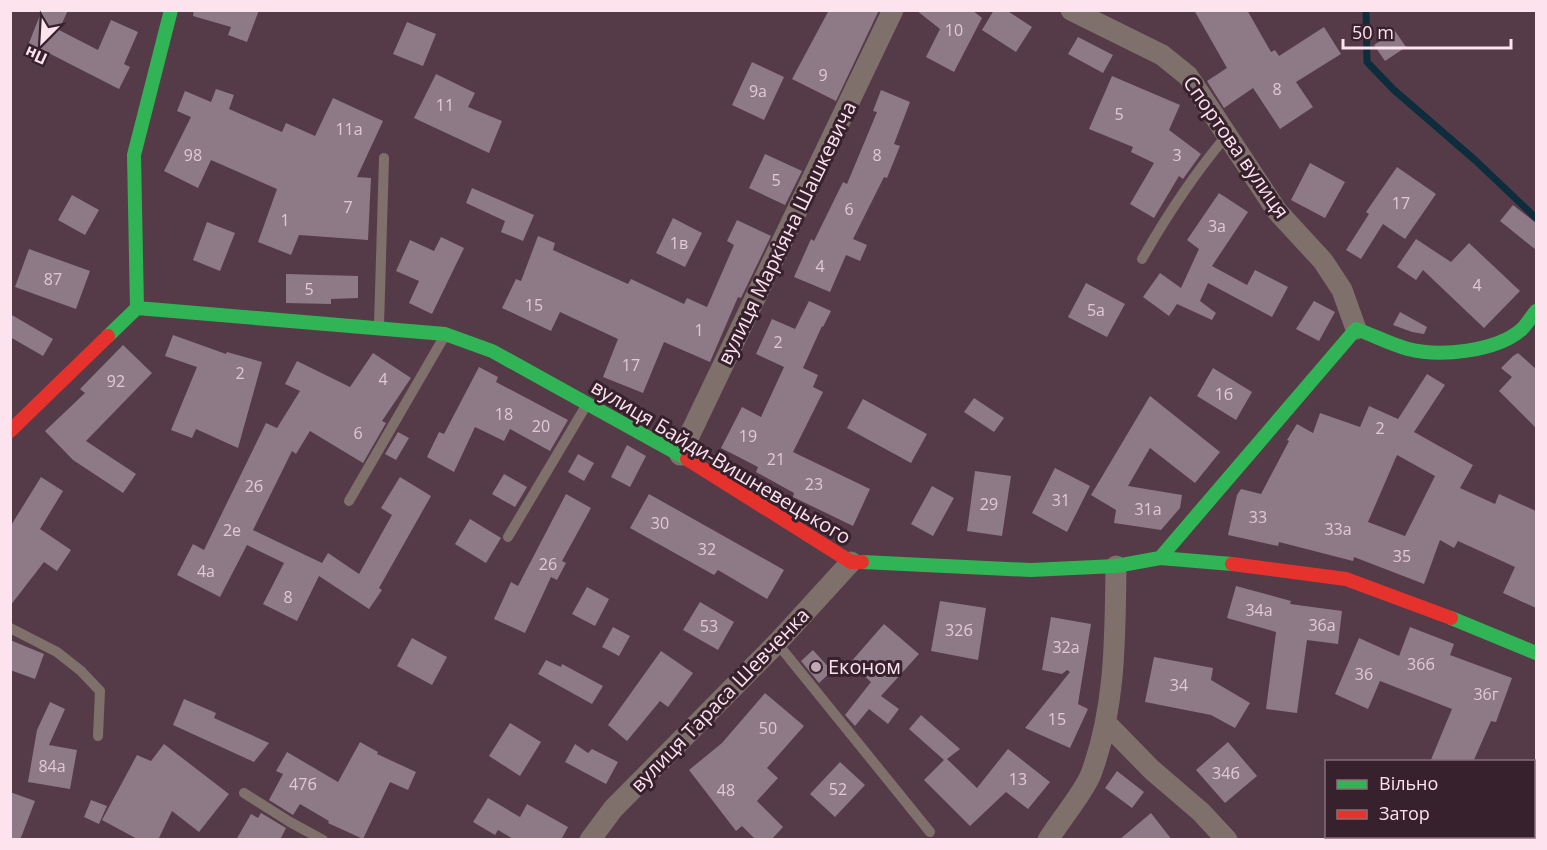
<svg xmlns="http://www.w3.org/2000/svg" width="1547" height="850" font-family="'Open Sans',sans-serif">
<style>
.lines{fill:none;stroke-linecap:round;stroke-linejoin:round}
.stream{stroke:#0d2d3c;stroke-width:7}
.building{fill:#8e7987;fill-rule:evenodd}
.lane{stroke:#80706c;stroke-width:10}
.street{stroke:#80706c;stroke-width:21}
.fast{stroke:#30b455;stroke-width:14}
.jam{stroke:#e5322d;stroke-width:14}
.poi-dot{fill:#c2a8b4;stroke:#37212c;stroke-width:2}
.labels{text-anchor:middle;stroke-width:6;stroke-linejoin:round;paint-order:stroke}
.number-label{font-size:16px;fill:#e0c8d4}
.street-label{font-size:20px;fill:#fce3ee;stroke:#37212c}
.poi-label{font-size:20px;fill:#fce3ee;stroke:#37212c;text-anchor:start}
</style>
<rect width="100%" height="100%" fill="#553b48"/>
<g class="lines">
<path class="stream" d="M1366,10l1,52 27,28 81,70 61,58"/>
</g>
<path class="building" d="M42,10h26l-9,20 39,20 13,-30 27,12 -14,32 6,3 -11,22 -90,-46z
M194,10h65l-12,32 -19,-7 3,-8 -38,-11z
M829,10h50l-43,91 -44,-22z
M916,10h56l10,8 -28,54 -28,-15 14,-28z
M994,10h12l26,17 -16,25 -34,-22z
M1194,10h53l24,42 4,-2 4,6 45,-29 17,27 -45,28 17,25 -33,22 -27,-41 -29,20 -17,-27 20,-13z
M407,22l29,12 -13,32 -30,-12z
M1395,31l11,16 -21,14 -11,-16z
M1078,37l35,18 -10,18 -35,-19z
M752,62l32,15 -20,43 -32,-15z
M436,74l39,19 -7,14 34,14 -13,32 -75,-35z
M1112,76l68,29 -11,25 32,24 -18,25 -4,-3 -25,42 -24,-14 24,-41 -23,-11 2,-5 -44,-18z
M216,89l18,6 -5,14 53,23 4,-9 29,13 18,-38 50,23 -26,56 14,1 -3,62 -69,-5 -8,20 -33,-13 19,-53 -66,-29 -13,28 -34,-17 27,-54 -14,-6 8,-20 26,11z
M881,90l29,12 -16,42 6,2 -13,32 -3,-1 -31,62 14,6 -7,16 -14,-6 -16,37 -36,-15 17,-38 3,2 29,-59 4,2 30,-72 -4,-1z
M765,154l37,17 -17,34 -36,-17z
M1310,163l35,19 -20,36 -34,-18z
M1397,167l39,27 -31,45 -22,-15 -22,35 -15,-9 23,-36 -3,-2z
M472,188l62,27 -11,26 -22,-9 4,-11 -39,-18z
M1219,193l29,19 -36,54 35,19 8,-15 33,17 -16,30 -64,-34 -8,18 16,12 -4,7 -35,-16 -8,12 -26,-19 17,-24 21,15 18,-39 -12,-9z
M72,195l27,15 -14,25 -27,-15z
M1513,205l23,18v27l-36,-29z
M673,218l29,15 -17,34 -29,-14z
M737,220l34,16 -30,62 -3,-1 -28,65 -46,-20 -21,51 -40,-16 15,-38 -58,-27 -9,19 -49,-23 14,-29 5,2 17,-45 17,7 -2,7 75,34 3,-5 53,25 3,-6 20,9 27,-62 -7,-4z
M207,222l28,11 -15,38 -27,-11z
M441,237l23,11 -32,66 -23,-11 10,-22 -23,-10 14,-31 24,11z
M1416,239l35,23 18,-19 51,48 -36,37 -61,-58 -7,10 -19,-13z
M29,249l61,22 -14,38 -61,-22z
M286,274l72,2v22l-27,1v5l-45,-1z
M1086,283l39,21 -18,33 -39,-20z
M809,301l22,10 -8,16 -1,-1 -19,42 15,7 -5,12 10,5 -30,60 77,37 -17,37 -60,-29 1,-4 -38,-21 2,-5 -37,-19 21,-41 19,10 23,-50 -28,-13 16,-35 23,10z
M1314,301l21,11 -16,29 -23,-12z
M1400,312l27,15 -3,7 -12,-2 -19,-7z
M10,314l43,25 -10,17 -33,-19z
M173,335l53,19 1,-2 35,10 -24,86 -42,-19 -4,9 -21,-8 26,-63 -32,-11z
M123,345l29,28 -66,68 50,33 -13,19 -50,-33 -28,-29 40,-38 -5,-4z
M373,353l38,25 -29,43 4,2 -23,40 -53,-32 -14,23 -4,-3 -39,79 69,33 6,-10 31,21 33,-59 -11,-7 19,-31 31,19 -52,92 3,2 -13,19 -50,-33 -22,45 -34,-17 21,-41 -37,-18 -27,52 -43,-22 16,-31 11,6 62,-127 11,5 23,-37 -15,-7 12,-23 53,26z
M1518,353l18,16v59l-37,-37 13,-14 -11,-9 12,-12z
M479,367l19,10 -2,5 72,38 -18,31 -40,-22 -6,12 -29,-14 -21,45 -27,-15 12,-25 5,2z
M1213,368l39,24 -16,28 -39,-24z
M1427,374l18,11 -31,47 59,33 -13,23 35,16 4,-10 37,17v97l-33,-15 12,-26 -57,-26 -4,7 -14,-8 -16,44 -70,-27 -1,4 -74,-19 -1,4 -50,-11 9,-40 4,-6 20,5 28,-53 -2,-1 10,-16 16,9 7,-20 40,14 9,-21 29,13zM1397,455l38,21 -30,60 -37,-14z
M1150,396l70,56 -25,31 -45,-35 -22,38 54,9 -2,13 -19,22 -47,-7 2,-13 -25,-15z
M974,398l30,20 -10,14 -30,-20z
M863,399l64,35 -16,29 -64,-35z
M398,432l11,6 -13,22 -11,-6z
M627,445l19,11 -16,31 -19,-10z
M578,454l16,9 -10,18 -16,-9z
M1055,468l35,18 -23,46 -35,-19z
M975,471l36,5 -9,60 -35,-5z
M504,474l23,13 -12,20 -23,-13z
M41,477l22,14 -23,38 31,21 -14,21 -13,-9 -34,44v-79z
M932,486l22,12 -21,38 -22,-12z
M566,494l25,14 -29,53 4,2 -9,17 -6,-3 -26,56 -31,-14 17,-37 7,4z
M649,494l135,76 -17,29 -49,-29 -4,5 -84,-47z
M470,519l31,19 -15,25 -31,-19z
M1236,586l55,15 -1,3 52,7 -4,33 -31,-4 -10,73 -31,-4 10,-77 -49,-14z
M587,587l22,12 -14,27 -23,-12z
M940,601l46,7 -8,52 -47,-9z
M700,602l34,20 -16,28 -35,-20z
M1051,617l40,7 -13,80 10,5 -18,39 -45,-20 45,-56 -3,-2 -5,4 -20,-4z
M884,624l35,30 -38,42 18,13 -11,15 -19,-15 -14,17 -10,-11 26,-33 -21,-19z
M613,627l17,9 -11,20 -17,-9z
M1410,627l44,17 -4,11 62,23 -16,44 -5,-1 -18,41h-43l22,-53 -72,-28 -12,28 -33,-15 24,-56 40,18z
M412,638l35,19 -15,28 -35,-19z
M10,640l34,14 -9,25 -25,-9z
M813,650l19,21 -13,12 -18,-22z
M661,651l32,22 -25,34 -8,-6 -33,40 -19,-16z
M1154,657l59,11 -2,12 39,23 -15,25 -24,-13 -66,-13z
M546,660l15,7 1,-3 41,22 -11,18 -54,-30z
M765,693l39,33 -37,42 11,10 -21,23 26,26 -12,13h-15l-14,-14 -6,5 -47,-61 33,-27z
M184,699l32,14 -2,5 55,25 -15,19 -81,-37z
M50,702l15,7 -16,36 28,5 -7,39 -42,-7 9,-52z
M921,715l39,34 -13,10 30,29 31,-39 42,33 -22,27 -22,-17 -36,34 -46,-46 20,-20 -35,-31z
M510,723l31,19 -21,34 -31,-20z
M360,742l18,10 -1,2 39,18 -8,18 -18,-8 -27,57 -35,-16 1,-2 -29,-17 -7,11 -24,-15 14,-26 -7,-3 11,-19 51,30z
M1228,742l29,34 -32,27 -29,-33z
M164,744l65,50 -30,38 -27,-21 -14,29h-19l-37,-20 35,-65 14,6z
M575,744l13,9 4,-4 26,13 -12,22 -41,-22z
M840,762l25,23 -30,32 -25,-23z
M1117,771l27,21 -12,16 -27,-20z
M10,792l25,9 -15,39h-10z
M488,798l32,19 7,-13 41,23 -7,13h-46l-17,-10 -3,5 -22,-13z
M91,800l16,6 -8,18 -15,-7z
M261,813l25,15 -6,12h-44l15,-26 7,4z
M1151,813l21,27h-53z"/>
<g class="lines">
<path class="lane" d="M1142,259c25,-44 52,-85 85,-124
M379,325l5,-167
M349,501l95,-164
M508,537l79,-133
M10,628l47,24 24,19 19,20 -2,45
M777,643l153,189
M244,793l46,29 33,18"/>
<path class="street" d="M1071,10l91,45 26,21 89,135 46,50 19,29 14,39
M680,455l213,-445
M1106,723l46,47 49,42 26,28
M590,840l23,-31 164,-166 74,-81
M1048,840c11,-18 36,-48 43,-66 25,-67 24,-138 25,-208"/>
<path class="fast" d="M137,308l308,26 47,17 195,108
M108,336l29,-28 -3,-153 37,-145
M1160,558l196,-229c17,6 34,15 52,20 31,8 89,3 114,-20 5,-5 9,-12 14,-18
M862,562l169,8 85,-4 44,-8 72,6
M1451,618l85,35"/>
<path class="jam" d="M10,431l98,-95
M687,459l164,103h11
M1232,564l114,15 105,39"/>
</g>
<circle class="poi-dot" cx="816" cy="667" r="6"/>
<g class="labels">
<g class="number-label">
<text x="954" y="36">10</text>
<text x="823" y="81">9</text>
<text x="1277" y="95">8</text>
<text x="758" y="97">9а</text>
<text x="445" y="111">11</text>
<text x="1119" y="120">5</text>
<text x="349" y="135">11а</text>
<text x="193" y="161">98</text>
<text x="877" y="161">8</text>
<text x="1177" y="161">3</text>
<text x="776" y="186">5</text>
<text x="1401" y="209">17</text>
<text x="348" y="213">7</text>
<text x="849" y="215">6</text>
<text x="285" y="226">1</text>
<text x="1217" y="232">3а</text>
<text x="679" y="249">1в</text>
<text x="820" y="272">4</text>
<text x="53" y="285">87</text>
<text x="1477" y="291">4</text>
<text x="309" y="295">5</text>
<text x="534" y="311">15</text>
<text x="1096" y="316">5а</text>
<text x="699" y="336">1</text>
<text x="778" y="348">2</text>
<text x="631" y="371">17</text>
<text x="240" y="379">2</text>
<text x="383" y="385">4</text>
<text x="116" y="387">92</text>
<text x="1224" y="400">1б</text>
<text x="504" y="420">18</text>
<text x="541" y="432">20</text>
<text x="1380" y="434">2</text>
<text x="358" y="439">6</text>
<text x="748" y="442">19</text>
<text x="776" y="465">21</text>
<text x="814" y="490">23</text>
<text x="254" y="492">2б</text>
<text x="1061" y="506">31</text>
<text x="989" y="510">29</text>
<text x="1148" y="515">31а</text>
<text x="1258" y="523">33</text>
<text x="660" y="529">30</text>
<text x="1338" y="535">33а</text>
<text x="232" y="536">2е</text>
<text x="707" y="555">32</text>
<text x="1402" y="562">35</text>
<text x="548" y="570">26</text>
<text x="206" y="577">4а</text>
<text x="288" y="603">8</text>
<text x="1259" y="616">34а</text>
<text x="1322" y="631">36а</text>
<text x="709" y="632">53</text>
<text x="959" y="636">32б</text>
<text x="1066" y="653">32а</text>
<text x="1421" y="670">36б</text>
<text x="1364" y="680">36</text>
<text x="1179" y="691">34</text>
<text x="1486" y="700">36г</text>
<text x="1057" y="725">15</text>
<text x="768" y="734">50</text>
<text x="52" y="772">84а</text>
<text x="1226" y="779">34б</text>
<text x="1018" y="785">13</text>
<text x="303" y="790">47б</text>
<text x="838" y="795">52</text>
<text x="726" y="796">48</text>
</g>
<g class="street-label">
<text transform="translate(1236 147) rotate(55)" y="7">Спортова вулиця</text>
<text transform="translate(787 233) rotate(-64)" y="7">вулиця Маркіяна Шашкевича</text>
<text transform="translate(721 462) rotate(31)" y="7">вулиця Байди-Вишневецького</text>
<text transform="translate(720 700) rotate(-46)" y="7">вулиця Тараса Шевченка</text>
</g>
<g class="poi-label">
<text x="828" y="674">Економ</text>
</g>
</g>
<rect width="1547" height="850" fill="none" stroke="#fce3ee" stroke-width="24"/>
<rect x="1325" y="760" width="210" height="78" fill="#37212c" stroke="#866f7a" stroke-width="1.5"/>
<rect x="1337" y="780" width="30" height="9" fill="#30b455" stroke="#866f7a" stroke-width="1.5"/>
<text x="1379" y="790" font-size="18" fill="#fce3ee">Вільно</text>
<rect x="1337" y="810" width="30" height="9" fill="#e5322d" stroke="#866f7a" stroke-width="1.5"/>
<text x="1379" y="820" font-size="18" fill="#fce3ee">Затор</text>
<g transform="translate(42 42) rotate(204)" stroke="#37212c" stroke-width="4.5" paint-order="stroke">
<path d="M0-4.5L10 22L0 15L-10 22Z" fill="#fce3ee"/>
<text y="-9" font-size="16" font-weight="bold" text-anchor="middle" fill="#fce3ee">Пн</text>
</g>
<path d="M1343 39v9h168v-9" fill="none" stroke="#fce3ee" stroke-width="3"/>
<text x="1352" y="39" font-size="18" fill="#fce3ee" stroke="#37212c" stroke-width="4.5" paint-order="stroke">50 m</text>
</svg>
